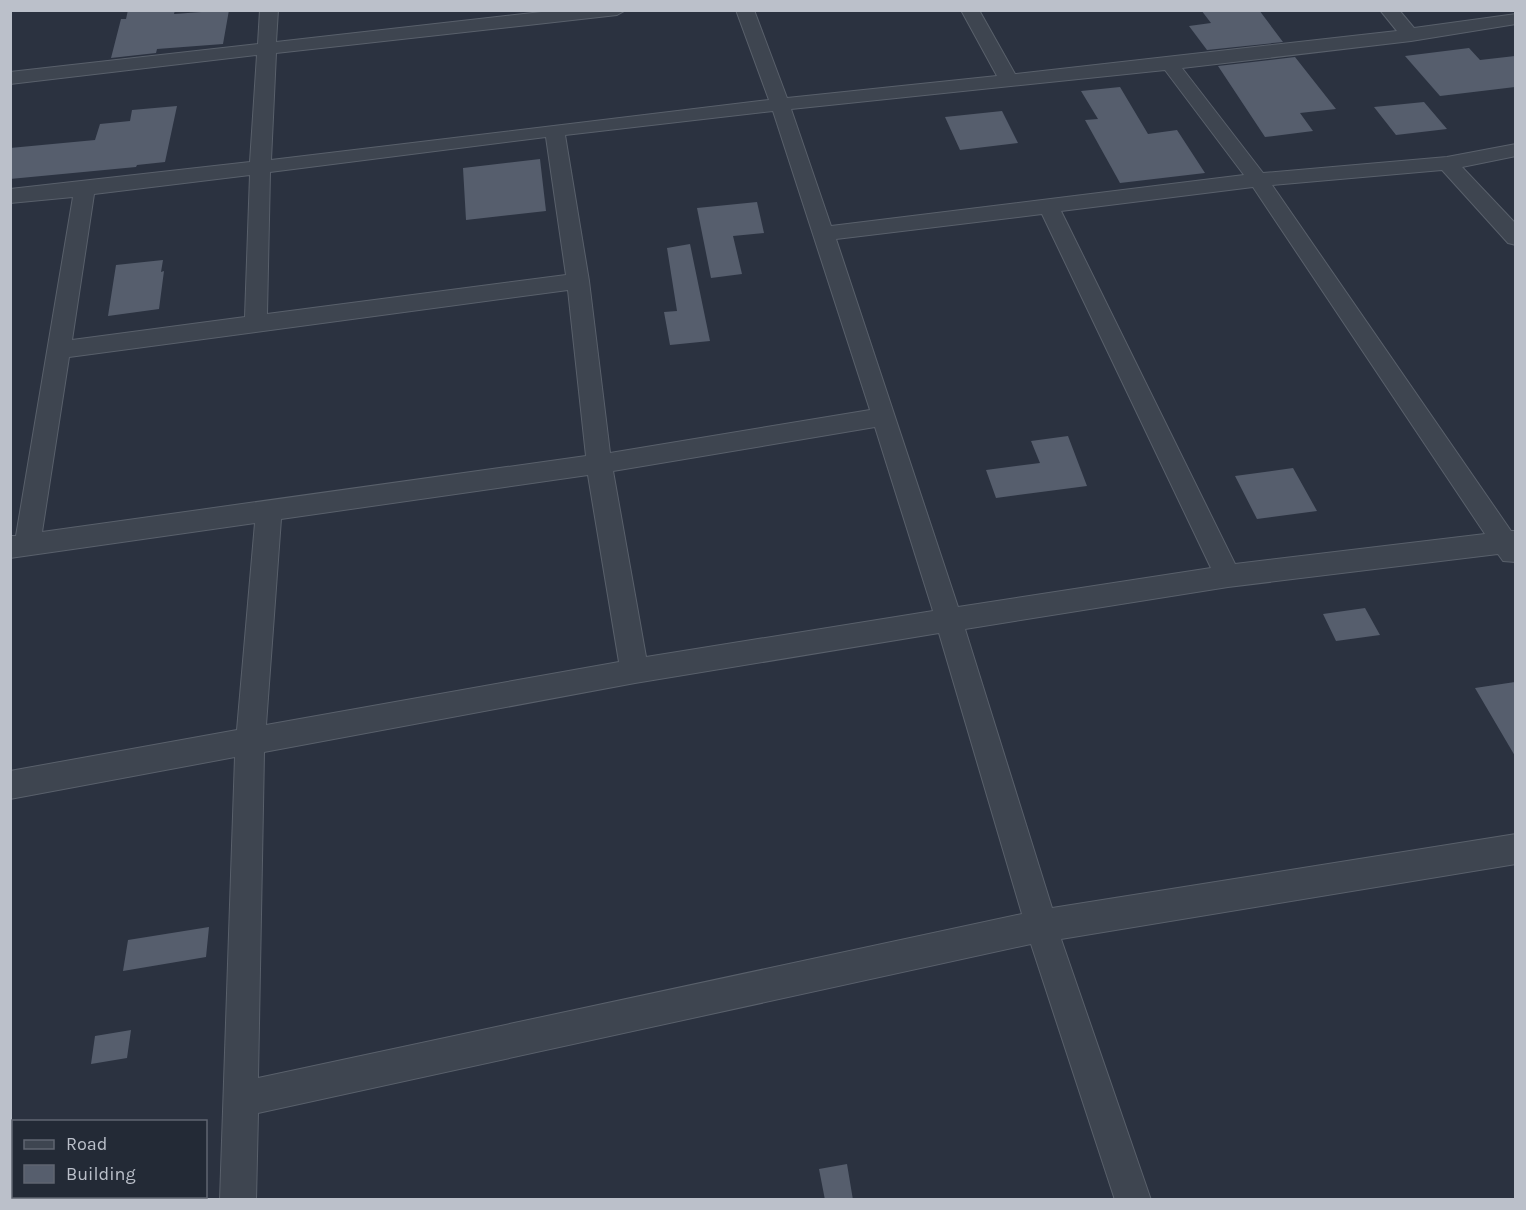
<svg xmlns="http://www.w3.org/2000/svg" width="1526" height="1210" font-family="Karla,sans-serif">
<style>
.building{fill:#565e6d}
.lines{fill:none;stroke-linecap:round;stroke-linejoin:round}
.street-casing{stroke:#59606b;stroke-width:2}
.street{fill:#3e4550;fill-rule:evenodd}
</style>
<rect width="100%" height="100%" fill="#2b3240"/>
<path class="building" d="M128,10h47l-1,4 55,-4 -6,34 -66,5 -1,4 -45,5 10,-39h5z
M1201,10h58l24,32 -76,8 -18,-24 22,-3z
M1469,48l11,12 35,-4v31l-75,9 -35,-40z
M1295,57l41,52 -36,4 13,18 -48,6 -47,-71z
M1120,87l28,47 29,-4 28,43 -85,10 -35,-63 13,-1 -17,-28z
M1424,102l23,27 -51,6 -22,-28z
M177,106l-12,56 -28,3 -1,2 -126,12v-31l85,-8 5,-16 30,-3 2,-11z
M1002,111l16,32 -58,7 -15,-33z
M540,159l6,52 -80,9 -3,-52z
M757,202l7,31 -31,3 9,38 -31,4 -14,-70z
M690,244l20,97 -40,4 -6,-33 13,-1 -10,-63z
M163,260l-2,12 3,-1 -5,38 -51,7 8,-51z
M1068,436l19,50 -91,12 -10,-28 54,-7 -9,-22z
M1293,468l24,43 -60,8 -22,-43z
M1365,608l15,27 -44,6 -13,-27z
M1515,682v74l-40,-68z
M209,927l-3,30 -83,14 5,-31z
M131,1030l-4,28 -36,6 4,-28z
M847,1164l6,36h-28l-6,-31z"/>
<g class="lines">
<g class="street-casing">
<path id="street" d="M260,10h18l-2,32 283,-32h67l-9,5 -341,38 -5,107 498,-60 -33,-90h18l33,88 210,-22 -36,-66h18l36,64 382,-43 -17,-21h19l15,18 102,-14v10l-105,17 -229,27 81,105 184,-16 69,-13v12l-54,11 54,57v21l-8,-2 -66,-73 -170,15 239,346h5v31l-13,-1 -5,-7 -270,33 -263,42 87,279 464,-74v30l-455,75 90,261h-36l-84,-256 -773,169 -2,87h-36l15,-443 -225,42v-28l227,-41 18,-207 -245,35v-22h6l57,-339 -63,6v-14l240,-27 7,-107 -247,29v-12l248,-28zM1165,70l79,105 -413,51 -40,-117zM773,111l97,299 -260,43 -21,-172 -24,-146zM546,137l20,138 -299,39 3,-142zM250,175l-5,142 -173,23 22,-146zM1253,187l232,347 -250,30 -174,-353zM1042,214l169,354 -253,39 -122,-368zM568,290l18,166 -544,76 27,-175zM875,427l58,184 -287,46 -33,-186zM588,475l31,187 -353,63 15,-206zM939,633l83,281 -764,164 6,-326 371,-69z"/>
</g>
<use href="#street" class="street"/>
</g>
<rect width="1526" height="1210" fill="none" stroke="#bbc0ca" stroke-width="24"/>
<rect x="12" y="1120" width="195" height="78" fill="#232a36" stroke="#606671" stroke-width="1.5"/>
<rect x="24" y="1140" width="30" height="9" fill="#3e4550" stroke="#606671" stroke-width="1.5"/>
<text x="66" y="1150" font-size="18" fill="#bbc0ca">Road</text>
<rect x="24" y="1165" width="30" height="18" fill="#565e6d" stroke="#606671" stroke-width="1.5"/>
<text x="66" y="1180" font-size="18" fill="#bbc0ca">Building</text>
</svg>
